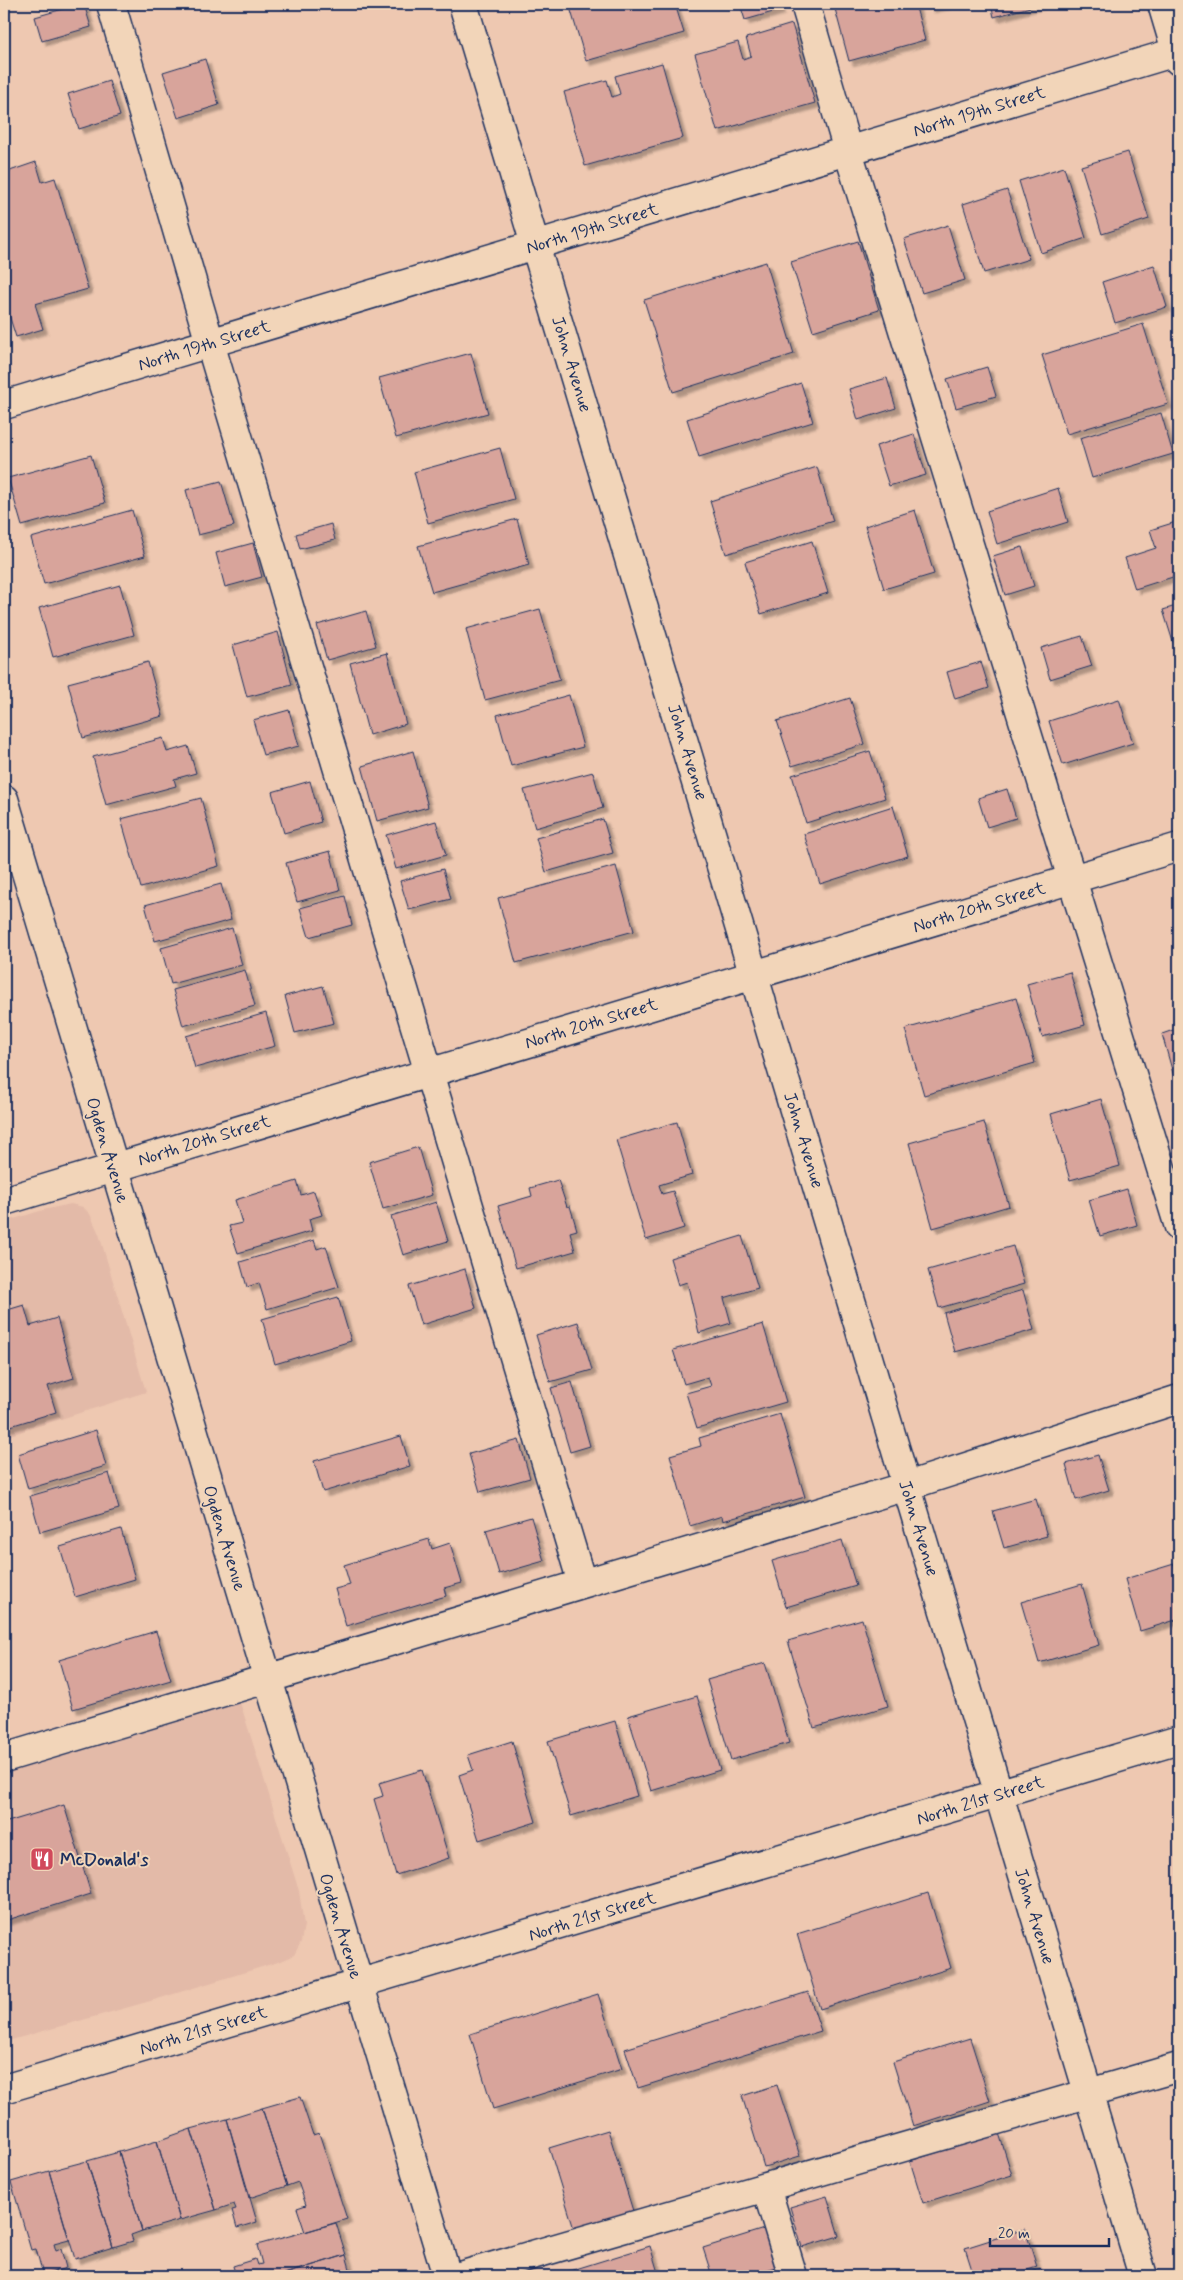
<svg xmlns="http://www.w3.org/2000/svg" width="1183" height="2280" font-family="Mynerve,sans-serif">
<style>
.built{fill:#e3baa8}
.building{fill:#d8a49b;stroke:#1b2f5e;filter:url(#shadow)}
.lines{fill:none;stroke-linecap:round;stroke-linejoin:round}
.minor-casing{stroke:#1b2f5e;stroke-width:31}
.minor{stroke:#f2d5b9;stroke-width:28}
.labels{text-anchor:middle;stroke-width:4;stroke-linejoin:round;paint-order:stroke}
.street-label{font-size:18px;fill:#1b2f5e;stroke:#f2d5b9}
.poi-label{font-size:18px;font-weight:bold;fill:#1b2f5e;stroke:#f2d5b9;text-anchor:start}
</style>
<defs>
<filter id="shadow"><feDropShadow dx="4.5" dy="4.5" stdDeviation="1" flood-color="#0004"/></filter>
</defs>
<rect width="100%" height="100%" fill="#eec8b1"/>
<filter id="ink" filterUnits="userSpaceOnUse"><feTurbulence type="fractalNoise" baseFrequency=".02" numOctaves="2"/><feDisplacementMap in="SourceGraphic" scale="10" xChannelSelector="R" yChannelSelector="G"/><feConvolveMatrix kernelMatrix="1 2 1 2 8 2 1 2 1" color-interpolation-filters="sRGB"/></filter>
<g filter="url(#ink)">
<path class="built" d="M71,1204l12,3 7,7 9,20 47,158 -142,45v-215l39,-12z
M239,1699l60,192 5,34 -3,17 -7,13 -16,7 -124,38 -150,42v-273z"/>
<path class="building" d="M80,4h4l7,23 -49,14 -7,-24z
M569,4h106l9,29 -98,28z
M740,4h38l2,6 -35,10z
M840,4h75l10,36 -76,21 -15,-56z
M929,4h18l-17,4z
M991,4h50l-47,13z
M792,24l23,79 -98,28 -22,-77 43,-12 5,17 8,-3 -5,-18z
M205,59l14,46 -41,13 -15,-46z
M662,63l21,75 -98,28 -21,-74 43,-12 5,17 8,-3 -5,-18z
M109,81l11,35 -41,13 -11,-35z
M1128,152l21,67 -47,15 -21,-68z
M36,162l6,20 13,-4 33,111 -53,15 8,25 -27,8 -8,-25 -4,2v-141z
M1064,167l22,71 -45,15 -22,-72z
M1007,190l22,69 -45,14 -21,-69z
M948,225l17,55 -43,13 -18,-54z
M858,241l21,69 -66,21 -22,-69z
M766,262l28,92 -121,38 -29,-92z
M1154,265l13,42 -52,16 -13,-41z
M1143,324l25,80 -101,30 -25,-79z
M471,353l17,60 -92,25 -17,-60z
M987,367l9,29 -40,12 -9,-29z
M887,378l9,30 -38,12 -9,-31z
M801,383l12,39 -114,35 -12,-38z
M1161,413l12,41 -81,24 -12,-40z
M914,434l12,41 -37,11 -13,-40z
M500,448l14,51 -86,24 -14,-51z
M91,455l14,48 -83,23 -14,-48z
M817,467l16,54 -107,33 -16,-53z
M221,481l13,45 -36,9 -12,-45z
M1058,488l10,34 -71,22 -10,-33z
M132,510l13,46 -101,28 -13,-46z
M915,510l19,64 -50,15 -19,-63z
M517,519l12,46 -97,27 -14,-46z
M1179,521v54l-44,14 -10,-31 31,-10 -6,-18z
M331,524l4,16 -35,9 -4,-15z
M812,541l16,52 -67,21 -16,-52z
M253,543l9,34 -37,10 -9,-34z
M1022,547l12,39 -29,9 -12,-39z
M120,585l14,50 -81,22 -14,-49z
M1179,605v56l-16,-51z
M540,609l20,71 -75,20 -19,-71z
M366,611l10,35 -49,14 -10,-35z
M278,632l14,53 -45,12 -14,-52z
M1082,636l10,30 -42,13 -9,-31z
M387,653l19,71 -37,11 -19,-72z
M148,662l15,54 -80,22 -15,-55z
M981,662l8,26 -34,11 -8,-27z
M569,695l14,52 -72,19 -14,-51z
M850,698l15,46 -73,22 -15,-45z
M1119,699l14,44 -70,22 -14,-44z
M289,710l10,36 -36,9 -10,-35z
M163,738l4,14 21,-6 8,27 -22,6 2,7 -70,19 -13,-48z
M413,751l15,56 -51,14 -15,-55z
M870,751l15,47 -79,25 -14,-48z
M593,772l10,36 -68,20 -11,-38z
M310,781l11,41 -37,11 -12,-41z
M1007,789l9,29 -29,9 -9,-29z
M201,798l18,68 -78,22 -20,-69z
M893,806l15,50 -88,28 -16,-50z
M603,819l10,34 -67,19 -10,-34z
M436,821l10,34 -50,14 -10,-34z
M330,851l10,39 -43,12 -11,-39z
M616,866l18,65 -118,32 -18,-65z
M443,869l8,30 -42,11 -9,-29z
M221,884l10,36 -76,21 -10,-36z
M345,896l7,29 -43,12 -9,-29z
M232,928l10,37 -71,19 -10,-36z
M245,970l10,36 -72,20 -10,-36z
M1070,972l15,53 -43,12 -15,-53z
M323,986l11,37 -39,10 -10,-37z
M1016,998l19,65 -111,32 -19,-66z
M266,1013l9,33 -80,22 -9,-32z
M1179,1028v47l-5,2 -12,-43z
M1101,1099l19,67 -50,14 -19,-66z
M677,1122l15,53 -33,10 3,9 11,-3 11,37 -38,12 -30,-100z
M984,1122l25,84 -76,22 -24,-85z
M418,1147l14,48 -49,14 -14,-47z
M558,1180l9,27 3,-1 7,24 -7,2 5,19 -59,17 -18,-62 34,-10 -2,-8z
M297,1181l4,14 13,-4 8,24 -13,4 3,12 -74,22 -9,-27 13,-3 -7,-23z
M1127,1189l10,36 -37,11 -11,-36z
M436,1202l12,39 -45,14 -12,-39z
M742,1236l16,52 -34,10 7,25 -32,10 -12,-51 -9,3 -8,-27z
M314,1240l3,9 9,-3 13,41 -72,22 -8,-26 -12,4 -7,-25z
M1013,1246l11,38 -85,24 -11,-38z
M465,1269l11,39 -55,17 -12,-39z
M1023,1290l11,40 -79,22 -11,-39z
M338,1297l13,44 -76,23 -13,-45z
M24,1305l6,21 27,-8 17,60 -26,8 8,26 -52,16v-117z
M578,1322l14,48 -42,12 -14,-47z
M763,1324l23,78 -89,26 -11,-35 25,-7 -3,-9 -24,7 -11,-34z
M572,1382l18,64 -20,6 -19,-64z
M780,1414l25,83 -82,24 -1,-5 -32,10 -20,-71 31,-9 -2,-8z
M96,1430l10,36 -78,23 -10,-35z
M401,1436l9,30 -87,26 -9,-31z
M519,1440l11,38 -50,14 -11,-38z
M1098,1455l11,35 -33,10 -10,-36z
M109,1473l10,36 -79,23 -10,-36z
M1036,1499l11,37 -43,12 -11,-37z
M531,1517l13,44 -45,13 -13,-44z
M121,1529l14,50 -60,18 -15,-50z
M429,1539l3,10 18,-6 12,40 -18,5 2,8 -100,30 -11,-37 15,-4 -6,-20z
M842,1540l14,46 -70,21 -14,-46z
M1174,1564l5,17v38l-39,12 -15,-52z
M1082,1584l17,61 -60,18 -18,-61z
M862,1619l26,87 -74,22 -26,-87z
M156,1631l15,49 -98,29 -14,-49z
M765,1663l24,80 -58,17 -24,-80z
M697,1696l23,74 -69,21 -23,-75z
M615,1721l22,75 -66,20 -23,-75z
M512,1741l24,81 -57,18 -20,-65 14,-5 -5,-15z
M422,1770l27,88 -53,17 -22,-76 9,-3 -4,-13z
M64,1805l27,89 -87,27v-98z
M928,1893l23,75 -131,41 -23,-75z
M808,1992l13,39 -183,57 -13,-39z
M598,1994l24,75 -129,40 -23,-75z
M970,2038l20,63 -77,25 -20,-64z
M777,2085l23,71 -36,11 -22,-71z
M1179,2086v20l-5,-18z
M300,2097l13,38 6,-2 28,86 -42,13 -8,-24 9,-3 -8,-23 -11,4 -25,-78z
M262,2108l25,78 -38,12 -22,-79z
M227,2119l30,103 -20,6 -5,-18 4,-1 -2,-5 -18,6 -25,-81z
M191,2129l25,81 -36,10 -23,-79z
M608,2130l25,81 -59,18 -25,-81z
M999,2133l13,42 -89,28 -13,-42z
M157,2141l23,79 -38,11 -23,-79z
M119,2152l23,79 -11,4 2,6 -20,6 -26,-86z
M87,2161l26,86 -38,12 -26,-88z
M49,2171l20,69 -15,4 2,7 5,-2 5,19 -23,7 -7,-26 -5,1 -20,-68z
M827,2196l12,40 -37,11 -12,-40z
M336,2223l10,32 -68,21h-42l-3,-10 22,-7 2,6 5,-1 -5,-19z
M764,2229l11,38 -29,9h-34l-9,-28z
M1025,2229l12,38 -29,9h-34l-9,-28z
M650,2246l9,30h-95l-1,-3z
M346,2255l6,21h-74z
M1041,2269l3,7h-26z"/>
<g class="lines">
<g class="minor-casing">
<path id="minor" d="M111,4l99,339 372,1240
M463,4l680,2272
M805,4l43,147 331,1076
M1162,4l17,57
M4,405l1175,-354
M4,799l443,1477
M4,1201l1175,-354
M4,1758l903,-272 272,-87
M4,2089l1175,-349
M766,2187l27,89
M460,2276l719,-209"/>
</g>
<use href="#minor" class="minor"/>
</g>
</g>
<defs>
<g id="restaurant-square" transform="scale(1.25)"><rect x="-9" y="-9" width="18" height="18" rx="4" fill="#d1495b" stroke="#f2d5b9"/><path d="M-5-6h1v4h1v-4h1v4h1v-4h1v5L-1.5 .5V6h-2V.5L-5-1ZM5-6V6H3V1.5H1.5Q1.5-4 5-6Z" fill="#fff"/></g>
</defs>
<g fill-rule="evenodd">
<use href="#restaurant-square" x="42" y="1859"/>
</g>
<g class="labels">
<g class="street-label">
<text transform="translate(979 111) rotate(-17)" y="6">North 19th Street</text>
<text transform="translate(592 228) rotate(-17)" y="6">North 19th Street</text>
<text transform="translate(204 345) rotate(-17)" y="6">North 19th Street</text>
<text transform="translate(572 364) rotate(73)" y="6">John Avenue</text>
<text transform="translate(688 752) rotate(73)" y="6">John Avenue</text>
<text transform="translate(979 907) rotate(-17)" y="6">North 20th Street</text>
<text transform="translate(591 1023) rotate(-17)" y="6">North 20th Street</text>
<text transform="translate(204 1140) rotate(-17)" y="6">North 20th Street</text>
<text transform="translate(804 1140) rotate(73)" y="6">John Avenue</text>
<text transform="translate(108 1150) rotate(73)" y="6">Ogden Avenue</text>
<text transform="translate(919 1528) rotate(73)" y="6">John Avenue</text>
<text transform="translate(225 1538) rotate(73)" y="6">Ogden Avenue</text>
<text transform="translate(980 1800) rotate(-17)" y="6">North 21st Street</text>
<text transform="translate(592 1916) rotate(-17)" y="6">North 21st Street</text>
<text transform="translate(1035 1916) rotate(73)" y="6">John Avenue</text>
<text transform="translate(341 1926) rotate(73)" y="6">Ogden Avenue</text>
<text transform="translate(203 2030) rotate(-17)" y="6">North 21st Street</text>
</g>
<g class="poi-label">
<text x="60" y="1865">McDonald's</text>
</g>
</g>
<rect width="1183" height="2280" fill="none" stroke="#f2d5b9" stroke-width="20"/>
<rect x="10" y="10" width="1163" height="2260" fill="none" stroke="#1b2f5e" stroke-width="2" filter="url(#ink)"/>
<path d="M990 2238v8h119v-8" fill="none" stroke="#1b2f5e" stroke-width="2.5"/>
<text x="998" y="2238" font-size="15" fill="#1b2f5e" stroke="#f2d5b9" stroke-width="4" paint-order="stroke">20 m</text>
</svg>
